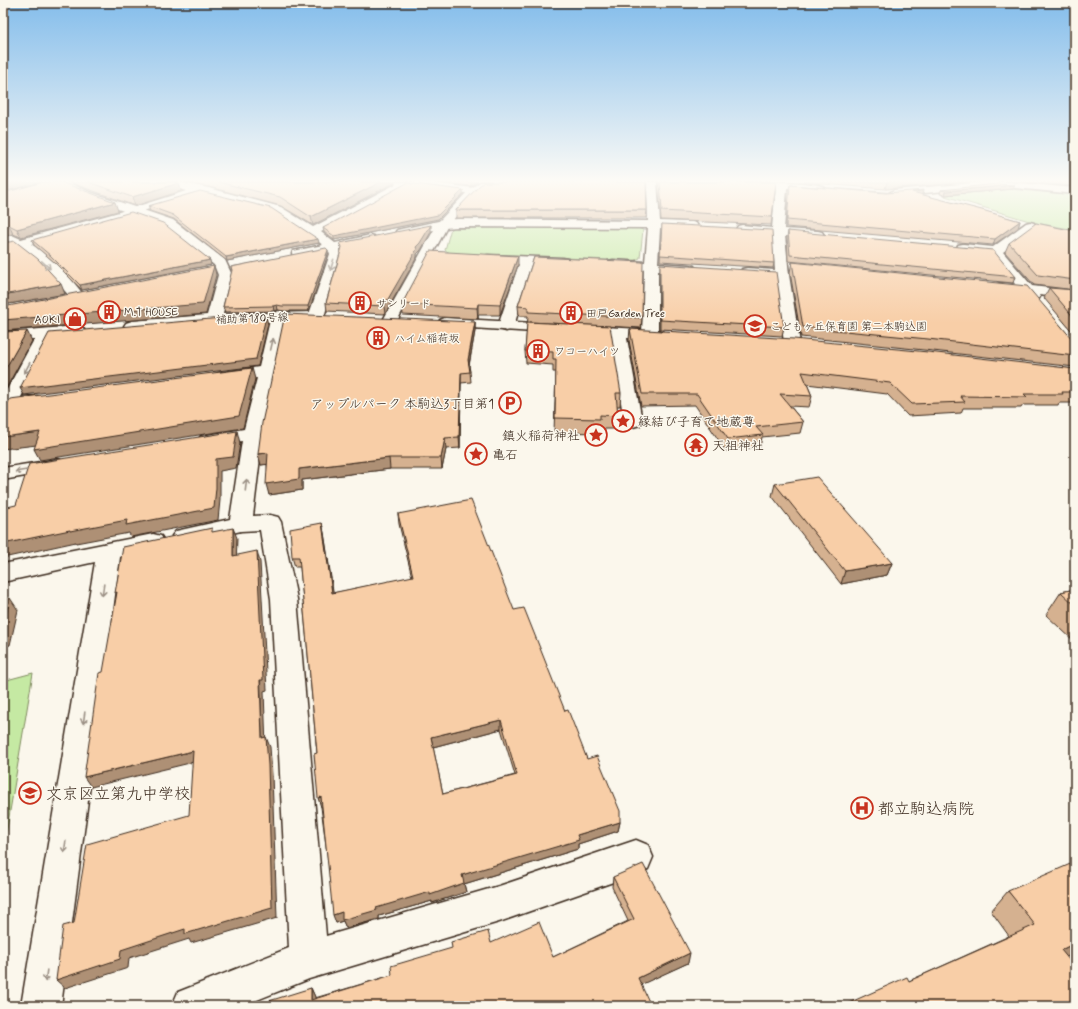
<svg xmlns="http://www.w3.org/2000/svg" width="1078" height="1009" font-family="Mynerve,'Klee One',sans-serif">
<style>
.green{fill:#c5e9a3;stroke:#808a60}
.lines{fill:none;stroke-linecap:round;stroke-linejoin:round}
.minor-casing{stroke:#3b2a1e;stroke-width:3}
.tertiary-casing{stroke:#3b2a1e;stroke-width:3}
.minor{fill:#fbf7ec;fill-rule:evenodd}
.tertiary{fill:#fbf7ec;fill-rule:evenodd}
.wall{fill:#d5b190;stroke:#3b2a1e;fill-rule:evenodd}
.shaded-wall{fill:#ae9075;stroke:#3b2a1e}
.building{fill:#f8cea7;stroke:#3b2a1e;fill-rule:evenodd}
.oneway{stroke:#9b9085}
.labels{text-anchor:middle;stroke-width:3;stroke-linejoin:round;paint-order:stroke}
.far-poi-label{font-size:11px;fill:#3b2a1e;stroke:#fbf7ec;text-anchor:start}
.far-street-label{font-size:11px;fill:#3b2a1e;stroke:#fbf7ec}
.poi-label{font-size:13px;fill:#3b2a1e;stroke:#fbf7ec;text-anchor:start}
.near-poi-label{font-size:16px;fill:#3b2a1e;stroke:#fbf7ec;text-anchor:start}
</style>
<rect width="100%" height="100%" fill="#fbf7ec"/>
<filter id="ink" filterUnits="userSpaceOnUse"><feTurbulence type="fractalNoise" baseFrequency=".025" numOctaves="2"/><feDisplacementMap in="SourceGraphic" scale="8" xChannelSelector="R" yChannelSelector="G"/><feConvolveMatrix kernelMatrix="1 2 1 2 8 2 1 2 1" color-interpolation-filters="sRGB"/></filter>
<g filter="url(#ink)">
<path class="green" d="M998,188l77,7v35l-39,-7 -91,-27 1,-4z
M461,225l174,2 8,3 -3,28 -7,3 -183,-8 -5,-3 6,-22z
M33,673l-30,180v-172z"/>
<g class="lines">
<g class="minor-casing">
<path id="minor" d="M163,182h15l31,6 72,19 32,20 83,-43 -1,-2h28l51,6 5,3 -5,3 -67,-8 -86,46 14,11 35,-8 4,1 2,3 -2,3 -35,7 3,5 -18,63 -3,3 -5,2 -5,-2 -3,-3 22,-63 -2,-2 -30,6 -5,-1 -1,-3 1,-3 30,-6 -50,-34 -65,-17 -7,-1 -74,23 -96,28c18,12 42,35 54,53l-2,3 -5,1 -5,-1 -30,-33 -24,-19 -16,4v-8l6,-2 -3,-3 2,-3 4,-1 9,4 98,-27 67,-21 -22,-7z
M647,182h10l3,39 32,1 4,1 2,3 -2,3 -4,1 -32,-2 -2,35 31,2 5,1 2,3 -2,3 -5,1 -31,-2v64l-2,3 -6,2 -6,-2 -2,-3 2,-65 -31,-2 -5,-1 -2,-3 2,-3 5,-1 32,2 3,-34 -190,-1 -15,1 -42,9 -4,-1 -2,-3 2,-3 4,-1 42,-9 15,-1 190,2z
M741,182c12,-1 78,-1 84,6l-5,3 -33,-3 -3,41 34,2 4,1 2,3 -2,3 -4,1 -33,-3 4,39 11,68 -2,3 -6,2 -6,-2 -2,-3 -8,-64 -34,-4 -2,-3 2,-3 5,-1 28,2 -3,-35 -30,-2 -4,-1 -2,-3 2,-3 4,-1 30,3 4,-40 -30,-3z
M984,182h25l66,6v6l-79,-8 -102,10 -5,-3 5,-3z
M1030,222l4,1 2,3 -2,3 -31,23 29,34 43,5v8l-36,-4 1,2 -2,3c-8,2 -10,0 -15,-6l-26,-4 -2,-3 2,-3 5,-1 13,1 -23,-29 -29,-3 -5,-1 -1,-3 1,-3 5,-1 30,3 33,-24z
M488,255l75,3 5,1 2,3 -2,3 -5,1 -31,-1 -18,61 -2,3 -6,2 -6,-2 -2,-3 21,-62 -36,-2 -2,-3 2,-3z
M279,311l5,2 3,3 -24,117 -10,83 17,-1 8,2 3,5 16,77 29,337 173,-50 137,-46 12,5 5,12 -5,12 -12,5 -137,48 -190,57 -67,27h-70l6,-14 111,-44 -18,-349 -11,-69 -19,1 -57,13 -8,-3 -4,-5 4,-5 54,-12 12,-78 -34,5 -7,-2 -3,-4 3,-4 43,-7 13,-51 -33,4 -6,-1 -3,-4 3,-4 41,-6 12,-51 3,-3z
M618,328l6,2 2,3 16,88 -2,4 -7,2 -7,-2 -2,-4 -14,-88 2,-3z
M45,329l6,2 2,3 -32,63 16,-1 6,1 3,4 -3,4 -28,4 -5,9 -7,2v-23l34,-63 2,-3z
M58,459l7,2 3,4 -3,4 -62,11v-12z
M153,534l8,2 4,6 -4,6 -41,9 -59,449h-40l74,-444 -92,20v-18z"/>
</g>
<g class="tertiary-casing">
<path id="tertiary" d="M53,182h13l24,10 83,28 52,40 7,15 -9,39 92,-2 5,2 3,3 -3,3 -5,2h-79l-104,9 -6,-2 -2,-3 2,-3 6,-2 75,-6 11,-40 -4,-10 -49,-39 -83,-30 -28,-12z
M480,182h11l-13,11 -30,32 -52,98 -5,2 -5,-2 -3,-3 56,-99 31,-32z
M445,318l213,12 6,2 2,3 -2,3 -6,2 -218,-14 -3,-3 3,-3z
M77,326l6,2 2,3 -2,3 -80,8v-10z"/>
</g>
<use href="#minor" class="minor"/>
<use href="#tertiary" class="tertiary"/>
</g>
<path class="wall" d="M69,182h105l7,9 -46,15z
M184,182h211l-1,1 -81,42 -32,-19 -72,-19z
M433,182h45l-7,4z
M656,182h120l-4,35 -1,8 -110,-5 -3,-38z
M799,182h173l-87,7z
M1021,182h54v4z
M790,185l132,10 98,26 -2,7 -25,17 -207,-18 2,-36z
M1013,189l-68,6 -5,-1 1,-4z
M463,190v4l-25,25 -104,21 -10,-8 -1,-4z
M3,193l115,18 -97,26 -8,-3 -6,1 -2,3 1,3 -3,2 62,51 -62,11z
M148,206l171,37 -92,18 -53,-42 -24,-8z
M456,210h191l-1,8h-190z
M662,224l112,39 -1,5 -113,-7z
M788,231l227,46 -2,6 -225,-22 -1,-24z
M1075,231v59l-41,-5 -29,-33 4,-9z
M431,232l-10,18 -4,4v3l-32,57 -58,-3 -1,-8 15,-53 -1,-7z
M32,240l179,25 -129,25 -29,-29 -19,-16z
M328,250v4l-19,57h-25l-6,-1 -4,1 -49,1 -2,-5 9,-36 -1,-4z
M534,257l108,61 -1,10 -111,-6 91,71 -1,13h-3l1,10 -1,13h-18v4l-45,-1 2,-60h-3v-7l-27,-2 -1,-12 3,-35h-9l-1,-10z
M792,262l283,79v26l-151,-17 -123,-13 -11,-65z
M660,264l124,63 -2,9 -122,-7z
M518,265l-18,50h-22v4l-75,-4 -1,-11z
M1049,288l26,2v45l-31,-37z
M475,322v9l-6,35 1,6 1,10 -10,1 -1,65 -14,1 -4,20h-52l-88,11v10l-33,5 -2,-31 -6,1 -3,-11z
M630,329l445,40v34h-16l-1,2h-35l-2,3h-58l-2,5 -53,3 -21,-22 -80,-10 5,12 -3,11 -19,-1 13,16 -3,11 -38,4 -2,10 -34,4 -31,-46 -54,1 -12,-66z
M775,484l117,79 -5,12 -46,9 -69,-88z
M398,514l116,96 51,101 22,48 33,63 -2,9 -40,13v5l-114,35 2,8 -34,11v-2l-53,15v3l-33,9 -3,-7 -7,2 -15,-116 -4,-54 -17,-186h-5l-3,-10 30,-34 2,10 9,60 79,-16 -13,-53zM501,729l14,46 -72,19 -10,-47z
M1075,589v53l-29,-27 15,-23z
M613,877l75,86 -47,21 -372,22 42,-18 4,9v1l77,-23 99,-32 62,14 75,-36 -16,-34z
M1008,891l58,66 -157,24 100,-45 -18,-25z"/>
<path class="shaded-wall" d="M11,182h31l-39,10v-8z
M381,182h14l-1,1 -81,42 -2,-8z
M471,182h7l-7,4z
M887,182h85l-87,7z
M179,183l2,8 -46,15 -3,-9z
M1015,185l-2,4 -68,6 1,-4z
M463,190v4l-25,25 -104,21v-4z
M923,191l-2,6 -9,-5z
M115,202l3,9 -97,26 -4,-8z
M1020,221l-2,7 -25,17 2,-6z
M9,225l4,9 -6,1 -2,3 1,3 -3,2v-17z
M431,225v7l-10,18 -4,4v3l-32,57 -1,-8 32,-59z
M318,239l1,4 -92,18 -1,-4z
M328,250v4l-19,57 -1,-5z
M518,256v9l-18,50v-10z
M210,260l1,5 -129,25 -2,-5z
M214,266l2,9 -10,39 -203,17v-11z
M61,284l4,10 -62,11v-10z
M478,304v15l-1,-11z
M277,305l1,5 -4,1 -1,-5z
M266,317l2,7 -10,42 -234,29 -4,-7z
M475,322v9l-7,39v-10z
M27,331l5,10 -29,53v-21z
M252,368l3,11 -12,49 -203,32 -6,-11z
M461,373v10l-1,65 -1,-11z
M237,431l3,12 -4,25 -16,3v29l-2,20 -87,17 -2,-4 -53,10v-1l-73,16v-14l213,-85z
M40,432l5,12 -42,5v-12z
M445,438l1,11 -4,20 -1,-11z
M268,453l3,11 -10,1 -3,-11z
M389,458l1,11 -88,11v10l-33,5 -3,-11 33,-15z
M322,523l2,10 11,70 -3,-10z
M233,528l4,10 -1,28 -3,-10z
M257,551l3,11 7,128 -3,1 2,57 -4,-10z
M892,563l-5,12 -46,9 4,-13z
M10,598l8,12 -8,35 -7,2v-20z
M501,720v9l-68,18 -2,-10z
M266,737l4,10 2,28 5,143 -86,25 -2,-4 -60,19 -1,10 -63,20 -9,-8 65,-30z
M193,751l5,10 -107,26 -7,-10z
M321,797l3,10h-3l-3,-9z
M620,822l-2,9 -40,13v5l-114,35 2,8 -34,11v-2l-53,15v3l-33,9 -3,-7 -7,2 -3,-8 9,-3 34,-4 86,-33 115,-40z
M1075,943v10l-35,16 21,-19z
M690,953l-2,10 -52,24 2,-9z
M311,988l4,9 1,9 -5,-6z"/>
<path class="building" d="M3,182h8l-8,2z
M43,182h18l54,20 -98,27 -8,-4 -6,1v-33z
M88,182h86l5,1 -47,14z
M218,182h163l-70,35 -31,-20z
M484,182h162l1,28h-191l23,-24z
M660,182h116l-4,35 -110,-6z
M407,183l56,7 -25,25 -104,21 -11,-8z
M997,184l18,1 -69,6 -5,-1z
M790,185l96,8 37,-3v1l-11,1 70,18 38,11 -25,18 -208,-19z
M200,191l71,17 47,31 -92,18 -53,-42 -25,-9z
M131,212l32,11 47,37 -130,25 -29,-29 -19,-16z
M1036,223l39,8v49l-37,-5 -29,-32z
M662,224l110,6 2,33 -114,-8z
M431,225l-11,18 -4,4 1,2 -33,57 -58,-3 16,-56 -2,-4z
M788,231l205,19 22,27 -225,-22z
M15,241l23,18 23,25 -58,11v-52z
M326,248l2,2 -20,56h-26l-5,-1 -4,1 -50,1 9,-37 -1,-3z
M430,251l88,5 -18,49 -22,-1 -1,4 -75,-4z
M534,257l109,5 -1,56 -114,-6v-5l-10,-1z
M792,262l235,24 46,54 2,1v15l-147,-17 -125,-12z
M660,264l116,8 8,55 -124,-7z
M214,266l-11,38 -200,16v-13z
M1049,288l26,2v29z
M285,314l190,8 -7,38 2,12 -9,1 -2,64 -14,1 -4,20h-52l-90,11v10l-33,5 2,-31 -10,1 4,-31z
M234,317h32l-10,42 -236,29 29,-55z
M527,322l83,4 11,67h-5l2,23 -18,-1v4l-45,-1 1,-59h-3v-7l-28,-1z
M630,329l164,10 134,13 147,17v23h-13l1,2h-39l3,3 -67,-1 5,6 -53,2 -22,-21 -88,-11 10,24 -32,-2 23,28 -47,5 7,8 -35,4 -31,-45h-55z
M27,331l-24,42v-41z
M252,368l-13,48 -205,33 6,-17 -37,5v-29h2l5,-9z
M237,431l-4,26 -17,2v29l-2,20 -88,17 1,-5 -57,11v-1l-67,14v-36l13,-3 13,-41z
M817,477l75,86 -47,8 -70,-87z
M471,500l43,110 10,-2 41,103 3,-1 19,49 10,-3 23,55v11l-43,13 2,5 -117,35 2,8 -34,12v-3l-54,16 1,2 -35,10v-8l-9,3 -12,-118 -3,1 -4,-44 3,-1 -18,-196h-7l-2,-28 32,-6 10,70 81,-17 -15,-62zM501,720l16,55 -74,19 -12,-57z
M212,528v4l21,-4v28l24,-5 6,129h-3l2,58 4,-1 2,28 4,143 -87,26v-5l-64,21 -1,9 -64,21 7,-54 11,-3 13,-79 102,-29 4,-64 -109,26 15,-104 4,-1 14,-80 -2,1 8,-46z
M1075,589v16l-14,-13z
M10,598l-7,29v-28z
M1075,862v81l-14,7 14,17v39h-233l65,-29 2,4 126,-56 -27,-34z
M643,864l47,89 -52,25 13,28h-382v-5l42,-13v12l81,-25 -1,-9 61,-18 -1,-6 37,-11 3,12 48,-21 14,35 81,-38 -21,-42z"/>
<defs><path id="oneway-shaft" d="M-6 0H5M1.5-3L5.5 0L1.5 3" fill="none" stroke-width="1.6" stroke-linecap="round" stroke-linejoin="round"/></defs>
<g class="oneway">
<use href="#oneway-shaft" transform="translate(46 265) rotate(43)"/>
<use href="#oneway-shaft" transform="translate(332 265) rotate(106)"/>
<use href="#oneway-shaft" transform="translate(272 344) rotate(-77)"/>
<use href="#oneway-shaft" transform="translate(27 368) rotate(118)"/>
<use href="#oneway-shaft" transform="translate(21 471) rotate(171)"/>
<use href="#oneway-shaft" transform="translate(246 485) rotate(-83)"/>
<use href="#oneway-shaft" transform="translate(103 590) rotate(98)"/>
<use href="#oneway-shaft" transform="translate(84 718) rotate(98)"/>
<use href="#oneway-shaft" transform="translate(65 847) rotate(98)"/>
<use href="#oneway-shaft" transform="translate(46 976) rotate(98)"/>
</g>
</g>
<linearGradient id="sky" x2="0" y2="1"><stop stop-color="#84bdeb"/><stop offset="0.56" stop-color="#fdfbf6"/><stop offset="1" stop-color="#fdfbf6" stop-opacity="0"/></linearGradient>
<rect width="1078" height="323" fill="url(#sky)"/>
<defs>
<g id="building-ring" transform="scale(1.15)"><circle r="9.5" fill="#fbf7ec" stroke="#c8321e" stroke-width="1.5"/><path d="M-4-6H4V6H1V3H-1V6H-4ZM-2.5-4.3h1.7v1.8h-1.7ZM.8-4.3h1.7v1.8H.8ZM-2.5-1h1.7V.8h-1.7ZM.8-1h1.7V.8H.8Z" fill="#c8321e"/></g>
<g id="shop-ring" transform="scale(1.15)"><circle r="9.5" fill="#fbf7ec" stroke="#c8321e" stroke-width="1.5"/><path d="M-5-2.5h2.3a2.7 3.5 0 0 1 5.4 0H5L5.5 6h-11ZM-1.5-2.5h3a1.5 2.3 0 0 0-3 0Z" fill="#c8321e"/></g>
<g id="school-ring" transform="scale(1.15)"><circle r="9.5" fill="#fbf7ec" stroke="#c8321e" stroke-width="1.5"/><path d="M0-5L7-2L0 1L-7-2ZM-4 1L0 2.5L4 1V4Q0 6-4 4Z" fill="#c8321e"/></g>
<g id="parking-ring" transform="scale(1.15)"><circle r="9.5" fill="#fbf7ec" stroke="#c8321e" stroke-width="1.5"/><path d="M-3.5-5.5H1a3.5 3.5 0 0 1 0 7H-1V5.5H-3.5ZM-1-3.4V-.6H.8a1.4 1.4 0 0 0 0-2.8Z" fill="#c8321e"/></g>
<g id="sight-ring" transform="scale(1.15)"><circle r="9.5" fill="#fbf7ec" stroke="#c8321e" stroke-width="1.5"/><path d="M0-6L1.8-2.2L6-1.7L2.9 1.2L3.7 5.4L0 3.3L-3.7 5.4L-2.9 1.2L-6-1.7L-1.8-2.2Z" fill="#c8321e"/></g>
<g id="temple-ring" transform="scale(1.15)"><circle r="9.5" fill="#fbf7ec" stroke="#c8321e" stroke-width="1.5"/><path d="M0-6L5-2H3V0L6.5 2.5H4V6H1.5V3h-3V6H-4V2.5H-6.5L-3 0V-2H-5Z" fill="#c8321e"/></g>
<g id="hospital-ring" transform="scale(1.15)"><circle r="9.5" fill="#fbf7ec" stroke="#c8321e" stroke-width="1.5"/><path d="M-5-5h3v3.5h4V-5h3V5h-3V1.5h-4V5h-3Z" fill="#c8321e"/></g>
</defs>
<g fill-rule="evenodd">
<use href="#building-ring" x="360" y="303"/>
<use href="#building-ring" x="109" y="312"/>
<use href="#building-ring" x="571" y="313"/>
<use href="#shop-ring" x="75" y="319"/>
<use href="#school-ring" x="755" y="326"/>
<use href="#building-ring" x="378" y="338"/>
<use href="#building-ring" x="538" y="351"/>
<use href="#parking-ring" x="510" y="403"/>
<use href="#sight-ring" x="623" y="421"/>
<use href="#sight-ring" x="596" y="435"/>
<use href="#temple-ring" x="696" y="445"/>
<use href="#sight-ring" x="476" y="454"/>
<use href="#school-ring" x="30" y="793"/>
<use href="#hospital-ring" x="862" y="808"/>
</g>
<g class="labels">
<g class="far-poi-label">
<text x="376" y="307">サンリード</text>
<text x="124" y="316">M.T HOUSE</text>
<text x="586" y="317">田戸Garden Tree</text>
<text x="60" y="323" text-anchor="end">AOKI</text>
<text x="770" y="330">こどもヶ丘保育園 第二本駒込園</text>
<text x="394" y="342">ハイム稲荷坂</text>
<text x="554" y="355">ワコーハイツ</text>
</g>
<g class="far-street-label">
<text transform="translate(252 318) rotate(-2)" y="4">補助第180号線</text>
</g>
<g class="poi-label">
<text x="494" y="408" text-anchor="end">アップルパーク 本駒込3丁目第1</text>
<text x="638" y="426">縁結び子育て地蔵尊</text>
<text x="580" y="440" text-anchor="end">鎮火稲荷神社</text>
<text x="712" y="450">天祖神社</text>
<text x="492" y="459">亀石</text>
</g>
<g class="near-poi-label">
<text x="46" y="799">文京区立第九中学校</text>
<text x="878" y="814">都立駒込病院</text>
</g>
</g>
<rect width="1078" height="1009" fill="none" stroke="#fbf7ec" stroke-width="16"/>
<rect x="8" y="8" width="1062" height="993" fill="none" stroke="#3b2a1e" stroke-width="1.5" filter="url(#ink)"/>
</svg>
